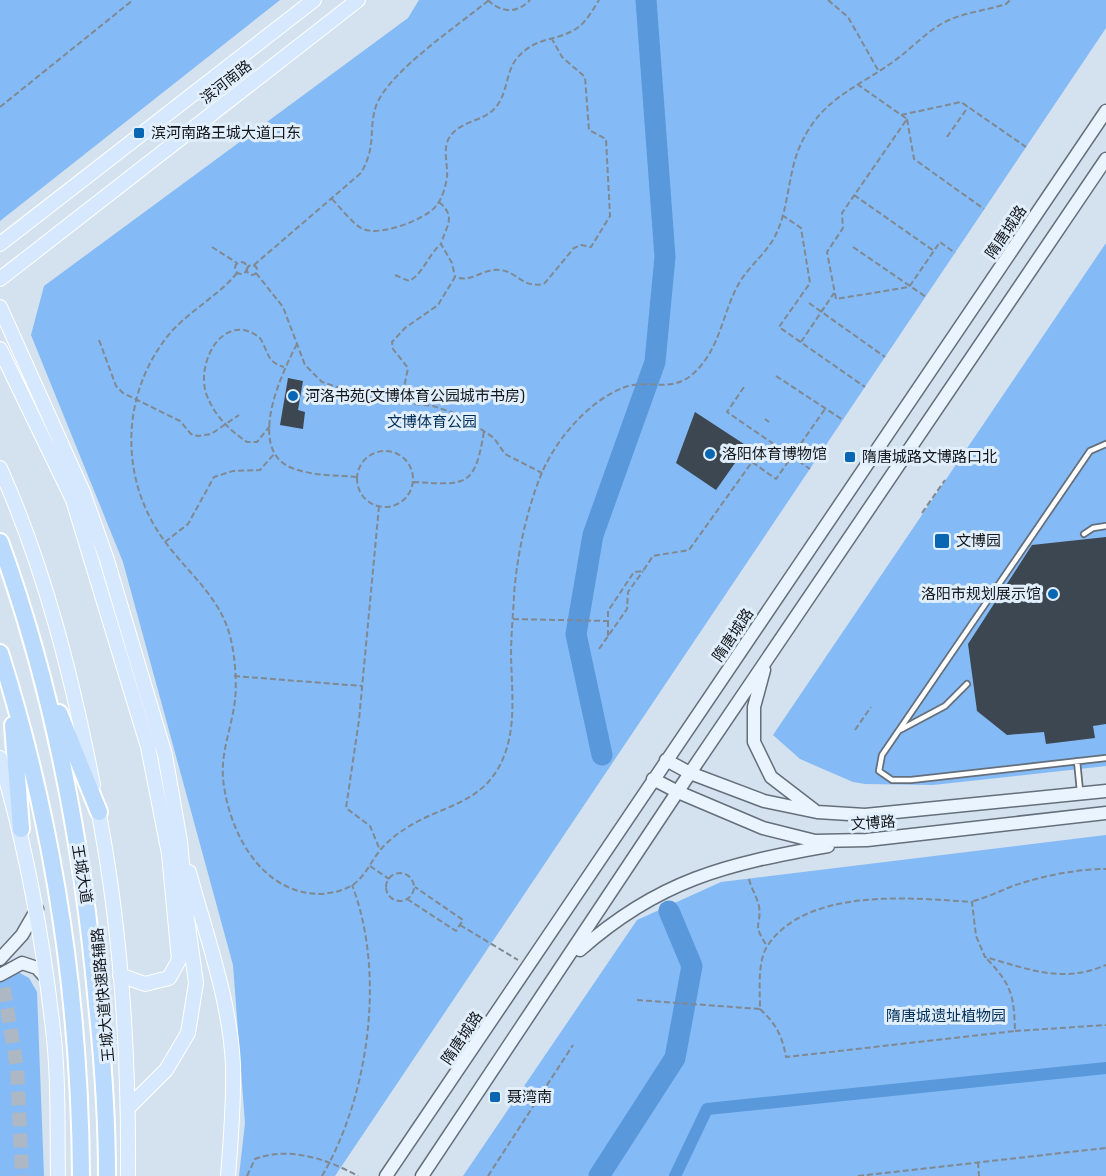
<svg xmlns="http://www.w3.org/2000/svg" width="1106" height="1176" font-family="Rubik,'Noto Sans SC',sans-serif">
<style>
.green{fill:#84baf5}
.lines{fill:none;stroke-linecap:round;stroke-linejoin:round}
.canal{stroke:#5898db;stroke-width:12}
.river{stroke:#5898db;stroke-width:21}
.building{fill:#3d4752}
.primary-tunnel{stroke:#adb8c4;stroke-width:14;stroke-dasharray:14 7;stroke-linecap:butt}
.lane-casing{stroke:#656f7b;stroke-width:8}
.secondary-casing{stroke:#656f7b;stroke-width:15}
.primary-casing{stroke:#fff;stroke-width:16}
.highway-casing{stroke:#fff;stroke-width:20}
.path{stroke:#808992;stroke-width:2;stroke-dasharray:6 3;stroke-linecap:butt}
.lane{stroke:#fff;stroke-width:4.5}
.secondary{stroke:#eaf4fe;stroke-width:12}
.primary{stroke:#d5e8fe;stroke-width:14}
.highway{stroke:#b9d9fd;stroke-width:16}
.path-bridge{stroke:#808992;stroke-width:2;stroke-dasharray:6 3;stroke-linecap:butt}
.poi-dot{fill:#0866b3;stroke:#e1eefb;stroke-width:2}
.labels{text-anchor:middle;stroke-width:6;stroke-linejoin:round;paint-order:stroke}
.street-label{font-size:15px;fill:#12161b;stroke:#e1eefb}
.poi-label{font-size:15px;fill:#12161b;stroke:#e1eefb;text-anchor:start}
.park-label{font-size:15px;fill:#002f59;stroke:#e1eefb}
</style>
<rect width="100%" height="100%" fill="#d4e1ee"/>
<path class="green" d="M0,0h280l-280,221z
M419,0h687v28l-771,1148h-96l6,-53 -12,-158 -110,-403 -92,-227 13,-49 364,-268z
M1106,243v523l-173,19 -68,-1 -12,-2 -53,-23 -27,-24z
M1106,835v341h-643l174,-256 84,-38z
M16,971l13,7 8,14 7,184h-44v-195l4,-5z"/>
<g class="lines">
<path class="canal" d="M675,1176l32,-67 399,-41"/>
<path class="river" d="M602,755l-26,-121 17,-99 62,-173 10,-105 -19,-257
M599,1176l76,-118 17,-92 -23,-55"/>
</g>
<path class="building" d="M288,378l15,3 -5,29 7,2 -2,17 -23,-4z
M695,412l52,34 -31,44 -40,-27z
M1106,537v187l-13,2 2,12 -49,6 -2,-12 -37,3 -30,-24 -9,-67 64,-99z"/>
<g class="lines">
<path class="primary-tunnel" d="M0,967l17,100 5,109"/>
<g class="lane-casing">
<path id="lane" d="M1106,444l-16,7 -208,304 -3,16 13,9h19l195,-22
M1084,534l9,-6 13,-2
M900,730l45,-24 22,-22
M1077,761l3,30"/>
</g>
<g class="secondary-casing">
<path id="secondary" d="M764,670l-10,37v35l17,35 43,33
M666,760l24,13 74,28 53,11 48,3 241,-24
M653,779l25,13 85,36 52,13 52,-1 239,-27
M580,950c79,-70 146,-86 248,-104
M0,959l22,-24 15,-26
M0,975l22,-12 15,5 9,10
M386,1176l720,-1065
M422,1176l268,-403 416,-614"/>
</g>
<g class="primary-casing">
<path id="primary" d="M0,244l314,-244
M0,279l358,-279
M0,307l83,185 24,68 58,195 15,86 7,77 9,65 -8,50 -22,37 -37,37
M0,349l73,151 75,247 21,107 10,106 -10,18 -24,6 -25,-9
M0,468c45,101 72,209 93,317
M0,758c27,92 44,186 54,281 5,45 3,92 4,137
M97,804c24,121 32,249 31,372
M189,872c17,63 41,128 44,193 1,37 -2,74 -5,111"/>
</g>
<g class="highway-casing">
<path id="highway" d="M0,542c54,149 83,305 97,462 6,57 10,115 10,172
M0,653c54,171 80,344 81,523
M59,713l40,99
M13,725l8,104"/>
</g>
<path class="path" d="M828,0l20,17 30,53
M857,84l50,35 -65,94 1,15 -16,24 9,47 73,-12 31,-45 15,11
M0,107l133,-107
M901,115l60,-13 65,45
M907,119l7,40 70,50
M947,137l21,-30
M854,195l80,56
M332,199c8,8 20,24 29,29 16,10 64,-8 75,-22 6,-6 10,-21 11,-29 1,-12 -4,-26 1,-37 10,-20 34,-17 47,-32 13,-14 10,-35 22,-50 21,-24 41,-15 63,-32 7,-6 14,-18 19,-26
M439,202c18,15 7,24 2,42l11,19 3,14
M782,215l19,13 9,55 -31,44 86,60
M212,247l25,16
M853,247l73,50
M235 268a6 6 0 1 1 12 0a6 6 0 1 1-12 0Z
M247 270a5 5 0 1 1 10 0a5 5 0 1 1-10 0Z
M254,265l107,-92c16,-28 7,-42 15,-67 12,-34 83,-81 113,-106
M237,273c-18,22 -46,37 -66,59 -51,60 -53,148 -5,211 24,32 56,56 65,97 4,17 6,43 4,60 -3,27 -14,50 -12,78 5,53 38,117 99,116 10,-1 20,-3 29,-8 15,-9 20,-26 31,-38 6,-7 15,-14 23,-19 27,-19 63,-23 85,-49 29,-35 22,-82 21,-124 0,-20 2,-40 3,-60 2,-35 12,-83 25,-116 13,-36 48,-79 86,-93 27,-9 48,9 73,-18 24,-26 25,-60 43,-89 11,-17 28,-29 36,-48 12,-26 11,-59 23,-86 22,-51 62,-59 102,-91 15,-12 29,-27 47,-35 18,-8 39,-10 57,-16l4,-4
M256,273l27,34 22,58 17,17 54,18 57,6 27,9 34,23 11,16 37,19
M395,275l14,6c14,-7 19,-26 32,-37
M809,303l76,54
M99,340l17,46 7,7 57,28 11,13 7,2 13,-2 28,-19
M801,342l33,-49
M297,344c-16,30 -51,106 -5,124 20,8 44,7 64,9
M776,376l67,44
M744,387l-17,25 83,57
M401,402l7,-34 -15,-19 -1,-7 13,-14 33,-23 17,-28c18,6 27,-9 45,-7 19,2 20,18 44,14l30,-36 7,-3 10,2 19,-31 -4,-77 -17,-9 -4,-53 -23,-20 -10,-18
M765,419l4,3
M270,426l-13,16h-10c-18,-12 -34,-28 -41,-49 -10,-33 19,-83 54,-55 9,14 6,24 24,29
M357 479a28 28 0 1 1 56 0a28 28 0 1 1-56 0Z
M413,482c53,3 62,6 71,-51
M379,506l-20,214 -13,88 24,18 10,24
M922,513l23,-33
M165,542l23,-18 26,-47 19,-6 27,-1 15,-17
M513,619l95,2v-10l26,-39 9,-1 10,-15 36,-6 63,-88 24,17 49,-70
M608,636v-15
M599,649l28,-40 1,-17 15,-21
M234,676l128,10
M855,730l16,-23
M370,866l19,13
M386 887a14 14 0 1 1 28 0a14 14 0 1 1-28 0Z
M749,879c2,9 8,18 10,27 3,21 -8,16 8,40
M407,899l49,32 7,-11 -48,-33
M973,901c17,-4 32,-13 49,-18 26,-8 56,-14 84,-14
M460,925l58,35
M637,1000l123,9c0,-19 -3,-48 8,-64 40,-58 144,-47 204,-43l4,34 9,21c44,12 77,27 121,8
M760,1009c16,15 22,26 26,48l229,-26c-1,-35 -3,-46 -28,-72
M1015,1031l91,-6
M978,1162l1,14
M322,1176c47,-80 64,-203 30,-291
M488,1176l85,-131
M858,1176l248,-28"/>
<use href="#lane" class="lane"/>
<use href="#secondary" class="secondary"/>
<use href="#primary" class="primary"/>
<use href="#highway" class="highway"/>
<path class="path-bridge" d="M488,0c13,13 29,14 42,0
M247,1176l8,-17c34,-13 72,0 103,17"/>
</g>
<g class="poi-dot">
<rect x="133" y="127" width="12" height="12" rx="3"/>
<circle cx="293" cy="396" r="6"/>
<circle cx="710" cy="454" r="6"/>
<rect x="844" y="451" width="12" height="12" rx="3"/>
<rect x="934" y="533" width="16" height="16" rx="3"/>
<circle cx="1053" cy="594" r="6"/>
<rect x="489" y="1091" width="12" height="12" rx="3"/>
</g>
<g class="labels">
<g class="street-label">
<text transform="translate(226 82) rotate(-38)" y="5">滨河南路</text>
<text transform="translate(1006 232) rotate(-56)" y="5">隋唐城路</text>
<text transform="translate(733 635) rotate(-56)" y="5">隋唐城路</text>
<text transform="translate(873 823) rotate(-4)" y="5">文博路</text>
<text transform="translate(82 874) rotate(81)" y="5">王城大道</text>
<text transform="translate(103 995) rotate(-95)" y="5">王城大道快速路辅路</text>
<text transform="translate(462 1038) rotate(-56)" y="5">隋唐城路</text>
</g>
<g class="poi-label">
<text x="151" y="138">滨河南路王城大道口东</text>
<text x="305" y="401">河洛书苑(文博体育公园城市书房)</text>
<text x="722" y="459">洛阳体育博物馆</text>
<text x="862" y="462">隋唐城路文博路口北</text>
<text x="956" y="546">文博园</text>
<text x="1041" y="599" text-anchor="end">洛阳市规划展示馆</text>
<text x="507" y="1102">聂湾南</text>
</g>
<g class="park-label">
<text x="432" y="427">文博体育公园</text>
<text x="946" y="1021">隋唐城遗址植物园</text>
</g>
</g>
</svg>
